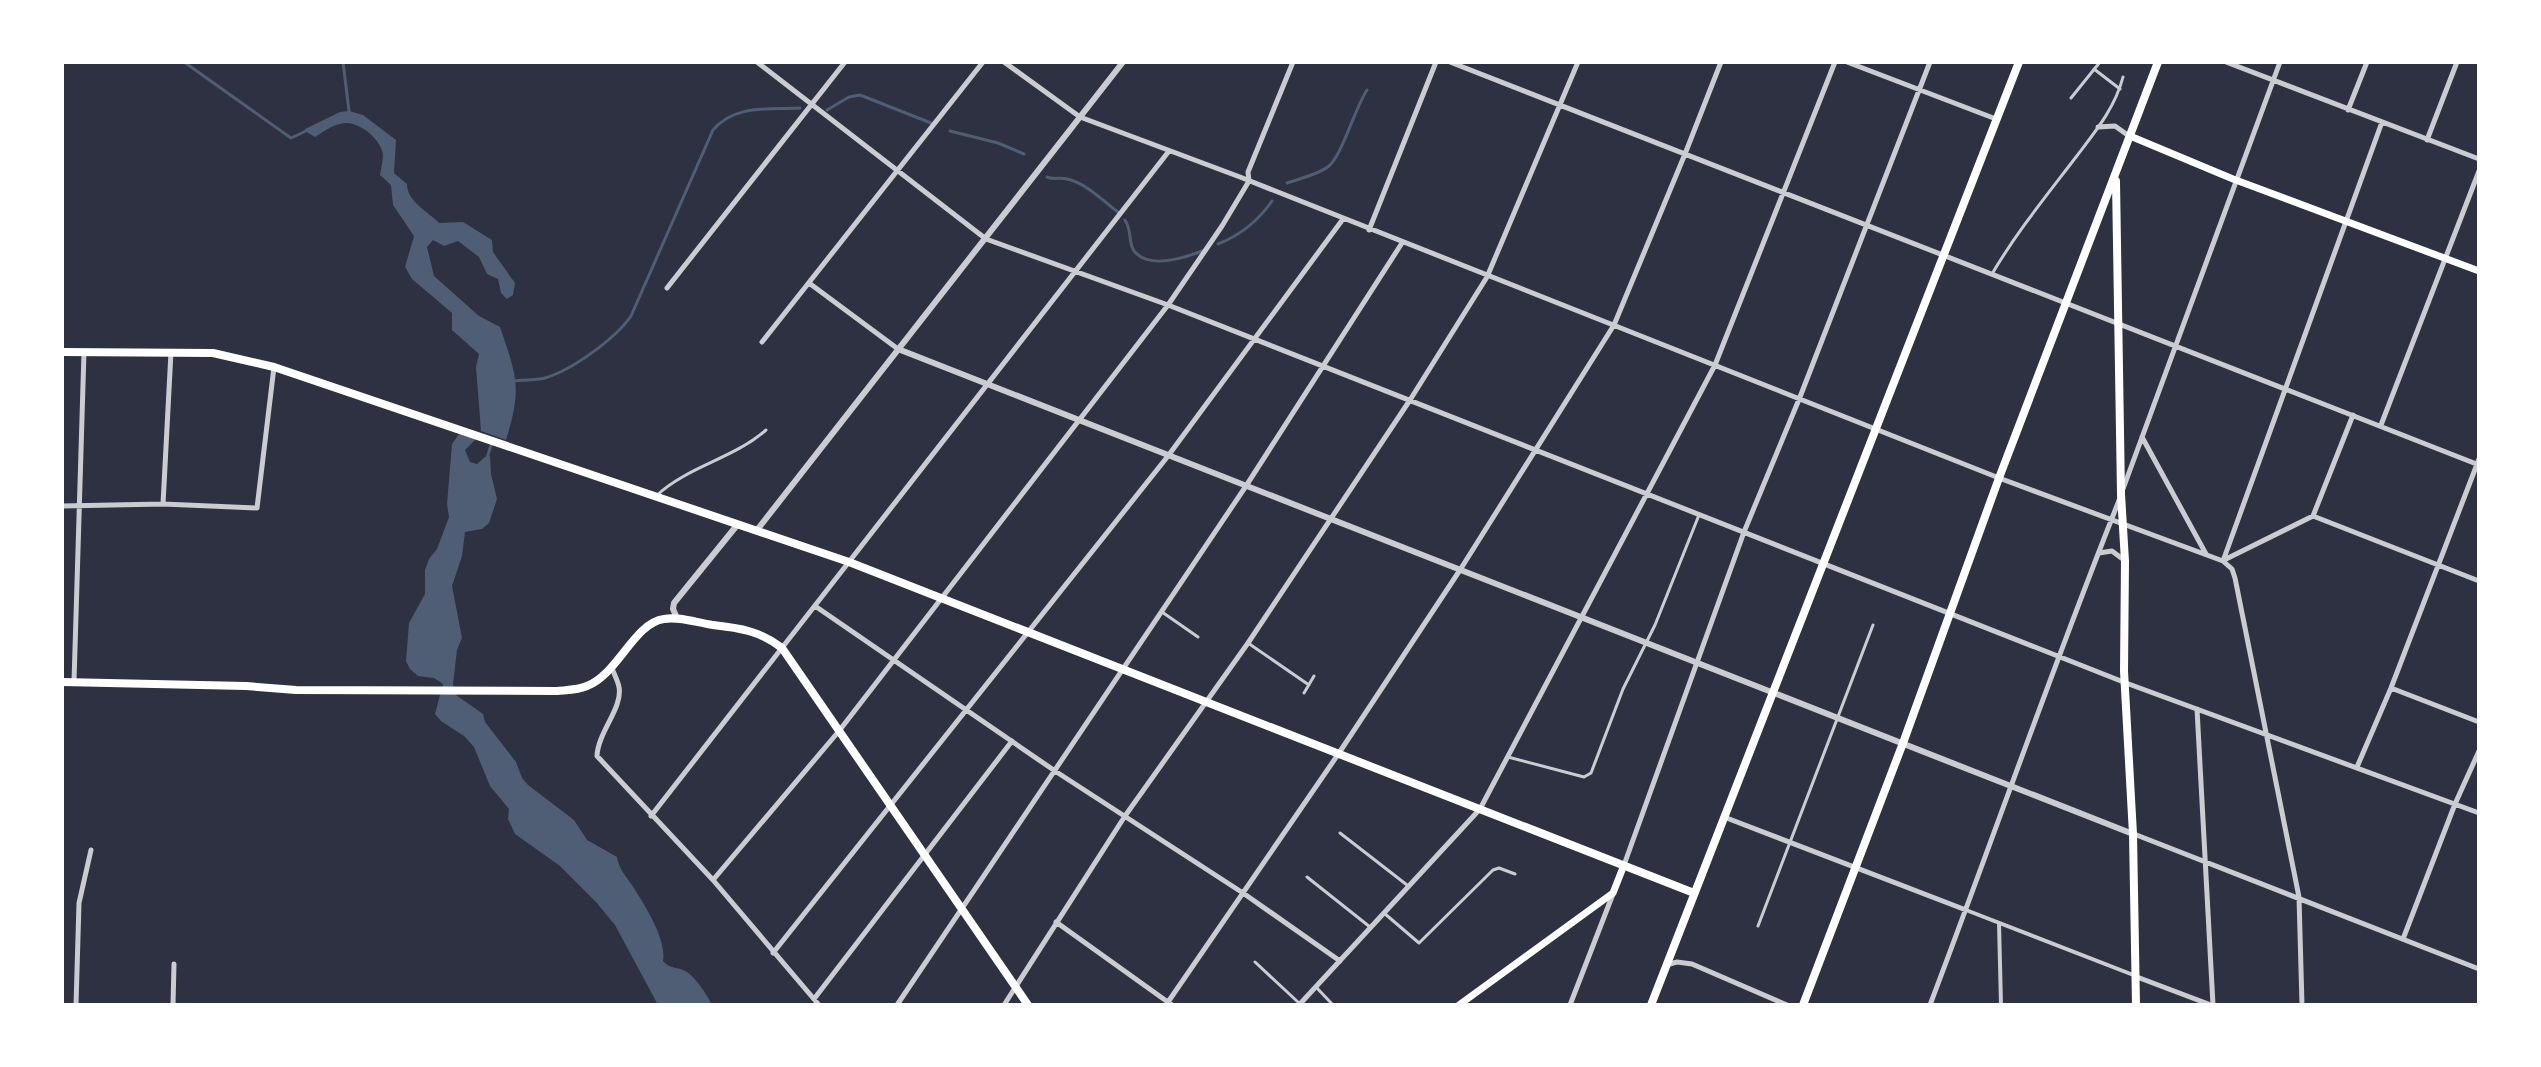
<svg xmlns="http://www.w3.org/2000/svg" width="2541" height="1067" font-family="Lato,sans-serif">
<style>
.water{fill:#4f5d75}
.lines{fill:none;stroke-linecap:round;stroke-linejoin:round}
.stream{stroke:#4f5d75;stroke-width:3}
.service{stroke:#caccd0;stroke-width:3}
.pedestrian{stroke:#caccd0;stroke-width:4}
.minor{stroke:#caccd0;stroke-width:5}
.tertiary{stroke:#caccd0;stroke-width:6}
.secondary{stroke:#fff;stroke-width:7}
.primary{stroke:#fff;stroke-width:8}
</style>
<rect width="100%" height="100%" fill="#2d3142"/>
<path class="water" d="M349,111l14,4 33,25 -2,33 13,11c0,18 21,27 32,39l24,-1 29,18 1,12 22,31 -2,12 -6,4 -6,-6 -3,-14 -11,-5 -8,-17 -21,-16 -14,5 -11,-6 -6,7 7,29 45,40 21,11c17,50 22,61 6,113l-25,-9 -5,-64 3,-13 -27,-24v-17l-40,-34 -7,-12 9,-31 -21,-31 -2,-20 -11,-10c1,-6 3,-14 3,-20 -1,-15 -23,-33 -38,-32 -11,1 -21,8 -30,14l-10,-6v-2l35,-17z
M459,434l17,5 -11,11 5,12 7,2 8,-7 5,-1 1,18 6,25 -8,24 -7,6 -17,3 -3,24 -10,30 10,52 -5,12 -4,34 3,11 27,19 2,8 31,40 6,16 6,7 46,35 13,20 30,17c2,12 8,18 15,28 12,19 35,54 31,76 8,9 14,5 24,11 11,8 19,22 25,33h-54l-43,-80 -19,-23 -36,-36 -45,-32 -7,-15 1,-10 -19,-23 -16,-39 -10,-11 -23,-15 -6,-7 8,-30 -9,-6 -16,-2 -8,-7 -4,-8 3,-38 16,-29v-24l4,-11 8,-10 12,-32 -2,-13 5,-60z"/>
<g class="lines">
<path class="stream" d="M184,62l107,76 15,-7
M343,62l6,49
M827,110l22,-13 11,-2 71,28
M950,131l48,12 26,11
M1047,177c7,3 12,0 20,2 19,4 35,21 51,33
M1287,183c14,-5 31,-8 42,-17 13,-11 26,-58 38,-76
M1125,220c7,10 3,22 9,31 15,19 50,7 68,0
M1218,244c23,-9 40,-23 54,-43
M513,381c11,-2 21,0 32,-3 27,-8 70,-39 86,-62l82,-186c22,-26 55,-20 87,-22
M487,458l5,-16"/>
<path class="service" d="M2094,69l26,20
M2071,98l29,-36
M1992,274c24,-41 55,-79 84,-117 19,-25 39,-49 47,-80
M656,496c32,-30 77,-37 110,-66
M1162,612l36,25
M1248,643l61,42
M1304,693l10,-17
M1508,757l76,20 7,-4 32,-84 32,-64 44,-110
M1340,833l67,52
M1307,877l63,50
M1384,913l35,30 74,-73 6,-2 16,6
M1758,926l115,-301
M1255,962l44,41
M1316,987l17,18"/>
<path class="pedestrian" d="M1966,910l170,66
M1999,923l2,82"/>
<path class="minor" d="M757,62l229,177 182,66 958,378 353,130
M1004,62l76,55 160,60 759,301 224,83 9,8 3,9 64,319 3,108
M1450,62l1029,403
M1847,62l149,57
M2226,62l253,97
M2348,110l19,-48
M2098,127l17,-1 14,10
M2427,140l30,-78
M1369,230l67,-168
M809,283l89,66
M667,288l178,-226
M762,342l221,-280
M2381,425l98,-254
M2142,437l64,117
M2123,489l157,-427
M163,504l8,-152
M62,506l101,-2 94,4 17,-141
M2313,516l166,65
M2313,516l40,-101
M2099,553l13,-2 12,9
M2224,560l89,-44
M2223,561l159,-439
M815,606l240,165 188,122 97,68
M612,668c2,6 6,13 7,19 4,21 -21,45 -22,69l116,124 106,125
M74,682l10,-330
M2391,688l88,34
M2197,709l16,296
M2357,767l34,-79 88,-229
M651,816l518,-665
M1724,817l242,93
M2134,834l345,135
M1624,865l120,-333 56,-135 130,-335
M713,880l126,-149 329,-426 54,-79 27,-45 -1,-9 45,-110
M1056,922l116,83
M2403,939l52,-135 24,-53
M773,953l395,-497 175,-237
M1666,965l11,-3 15,2 95,41
M2137,977l74,28
M814,999l198,-258
M76,1005l3,-102 12,-53
M173,1005l1,-41
M897,1005l349,-519 156,-243
M1004,1005l121,-189 123,-173 162,-243 77,-123 91,-215
M1166,1005l173,-252 121,-183 154,-245 71,-171 36,-92
M1299,1005l181,-196 235,-444 120,-303
M1570,1005l43,-111
M1930,1005c64,-169 123,-339 190,-507"/>
<path class="tertiary" d="M898,349l1235,485
M757,530l366,-468
M677,618l-4,-9 1,-6 64,-79"/>
<path class="secondary" d="M2130,136l103,43 246,92
M1459,1005l154,-112 11,-28"/>
<path class="primary" d="M2116,181l5,313 4,67 -1,110 9,163 3,171
M62,352l151,1 61,14 575,195 845,331
M62,682l184,4 50,4 261,1c9,-1 21,-1 30,-5 31,-12 47,-63 77,-67 16,-3 33,4 49,6 27,3 47,6 69,23l246,357
M1651,1005l368,-943
M1803,1005l100,-262 96,-265 159,-416"/>
</g>
<rect width="2541" height="1067" fill="none" stroke="#ffffff" stroke-width="128"/>
</svg>
